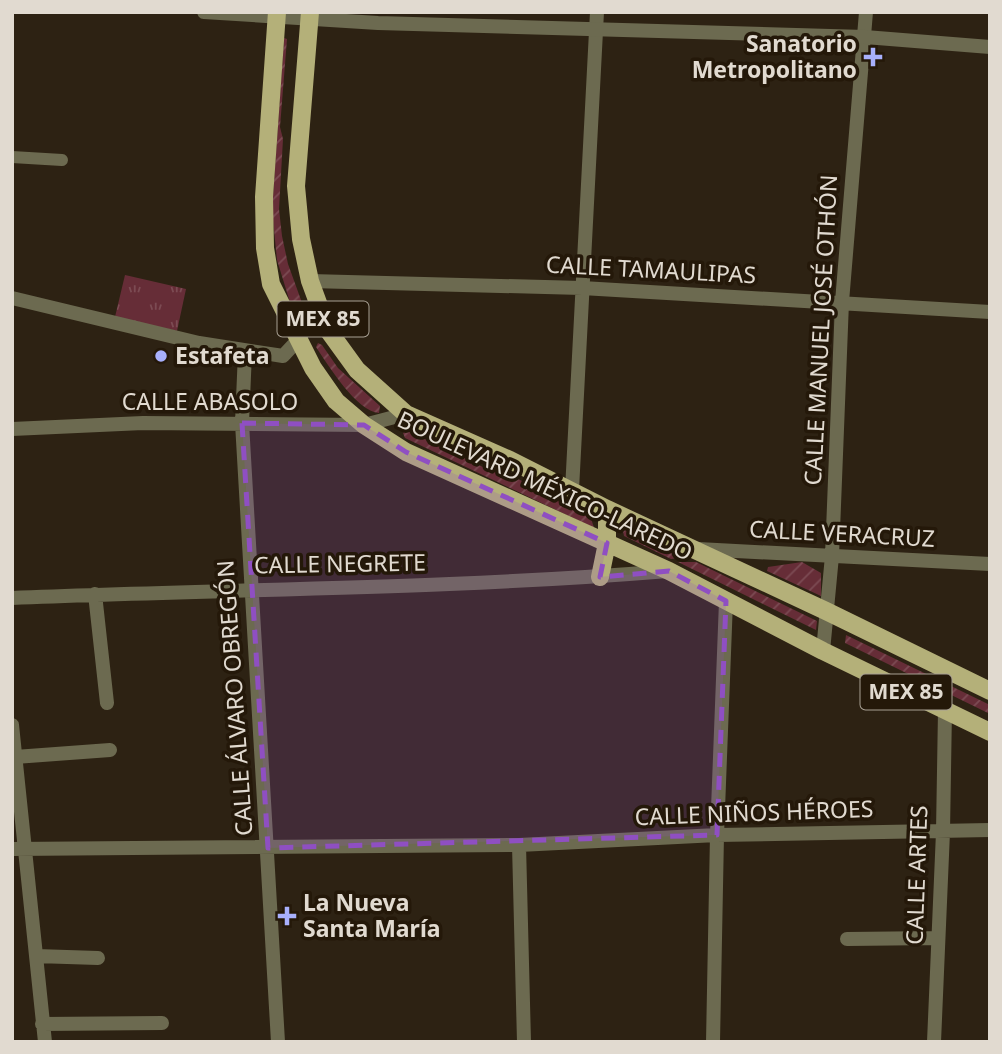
<svg xmlns="http://www.w3.org/2000/svg" width="1002" height="1054" font-family="'Noto Sans',sans-serif">
<style>
.grass{fill:url(#grass-tufts)}
.garden{fill:url(#garden-furrows)}
.lines{fill:none;stroke-linecap:round;stroke-linejoin:round}
.pedestrian{stroke:#6c6a50;stroke-width:12}
.minor{stroke:#6c6a50;stroke-width:14}
.tertiary{stroke:#6c6a50;stroke-width:14}
.primary{stroke:#b4b079;stroke-width:18}
.marked{fill:#8f4fc2;fill-opacity:0.2;stroke:#8f4fc2;stroke-width:5;stroke-dasharray:14 9;stroke-linejoin:round}
.poi-dot{fill:#a8b0fc;stroke:#241809;stroke-width:2.5}
.labels{text-anchor:middle;stroke-width:7;stroke-linejoin:round;paint-order:stroke}
.shield{fill:#241809;stroke:#a8a094;stroke-width:2}
.shield-label{font-size:21px;font-weight:bold;fill:#e1dad0}
.poi-label{font-size:23px;font-weight:bold;fill:#e1dad0;stroke:#241809;text-anchor:start}
.street-label{font-size:23px;fill:#e1dad0;stroke:#241809}
</style>
<defs>
<pattern id="grass-tufts" width="24" height="20" patternUnits="userSpaceOnUse" patternTransform="scale(1.75)"><rect width="24" height="20" fill="#662d37"/><path d="M3 7l-1-3M5 7V3M7 7l1-3M15 17l-1-3M17 17v-4M19 17l1-3" fill="none" stroke="#7c4b53"/></pattern>
<pattern id="garden-furrows" width="10" height="10" patternUnits="userSpaceOnUse" patternTransform="scale(1.75)"><rect width="10" height="10" fill="#662d37"/><path d="M-1 1l2-2M0 10L10 0M9 11l2-2" fill="none" stroke="#7c4b53"/></pattern>
</defs>
<rect width="100%" height="100%" fill="#2d2213"/>
<path class="grass" d="M125,275l61,14 -9,42 -62,-14z"/>
<path class="garden" d="M284,38l3,1 -7,88 3,12 -4,70 3,27 6,28 13,36 -1,7 -7,5 -16,-52 -5,-50z
M318,343l4,2 16,23 42,38 -1,7c-22,-1 -51,-48 -63,-66z
M406,430l81,39 17,3 86,43 4,13 -189,-90 -2,-5z
M622,526l65,31 -16,2 -47,-23z
M678,562h18l121,59 -1,9z
M802,562l19,11v23l-54,-25 1,-4z
M846,635l144,70v9l-145,-71z"/>
<g class="lines">
<path class="pedestrian" d="M12,157l50,3"/>
<path class="minor" d="M310,281l272,7 408,24
M245,352l-3,71 36,619
M12,429l131,-6 221,2 42,-11
M572,490l25,-478
M698,549l292,15
M95,594l12,109
M12,598c219,-9 438,-9 656,-27
M823,651l9,-95 10,-254 24,-290
M12,725l33,317
M15,757l95,-7
M519,845l5,197
M12,849l507,-4 198,-10 273,-5
M847,939l90,-1
M36,956l62,2
M42,1024l120,-1
M713,1042l4,-207 9,-234
M934,1042l9,-210 2,-122"/>
<path class="tertiary" d="M204,12l174,11 487,14 125,10
M12,298l187,45 84,13 15,-16 20,-32"/>
<path class="primary" d="M277,12l-13,185 1,51 6,36 42,84 23,33 28,24 42,27 263,119 154,80 167,81
M310,12l-14,174 5,53 9,42 18,49 29,40 49,44 104,46 97,49 219,102 164,80
M600,577l7,-34v-34"/>
</g>
<path class="marked" d="M242,423l122,2 42,27 201,91 -7,34 69,-6 57,30 -9,234 -449,13z"/>
<g class="poi-dot">
<path d="M869.5 46.5h7v7h7v7h-7v7h-7v-7h-7v-7h7z"/>
<circle cx="161" cy="356" r="7"/>
<path d="M283.5 905.5h7v7h7v7h-7v7h-7v-7h-7v-7h7z"/>
</g>
<g class="labels">
<g class="shield">
<rect x="277.5" y="301.5" width="91" height="35" rx="5"/>
<rect x="860.5" y="674.5" width="91" height="35" rx="5"/>
</g>
<g class="shield-label">
<text x="323" y="326">MEX 85</text>
<text x="906" y="699">MEX 85</text>
</g>
<g class="poi-label">
<text x="857" y="52" text-anchor="end">Sanatorio<tspan x="857" dy="26">Metropolitano</tspan></text>
<text x="175" y="364">Estafeta</text>
<text x="303" y="911">La Nueva<tspan x="303" dy="26">Santa María</tspan></text>
</g>
<g class="street-label">
<text transform="translate(651 270) rotate(3)" y="8">CALLE TAMAULIPAS</text>
<text transform="translate(821 330) rotate(-87)" y="8">CALLE MANUEL JOSÉ OTHÓN</text>
<text x="210" y="410">CALLE ABASOLO</text>
<text transform="translate(545 486) rotate(25)" y="8">BOULEVARD MÉXICO-LAREDO</text>
<text transform="translate(842 534) rotate(3)" y="8">CALLE VERACRUZ</text>
<text transform="translate(340 564) rotate(-1)" y="8">CALLE NEGRETE</text>
<text transform="translate(235 698) rotate(-94)" y="8">CALLE ÁLVARO OBREGÓN</text>
<text transform="translate(754 813) rotate(-2)" y="8">CALLE NIÑOS HÉROES</text>
<text transform="translate(917 875) rotate(-88)" y="8">CALLE ARTES</text>
</g>
</g>
<rect width="1002" height="1054" fill="none" stroke="#e1dad0" stroke-width="28"/>
</svg>
